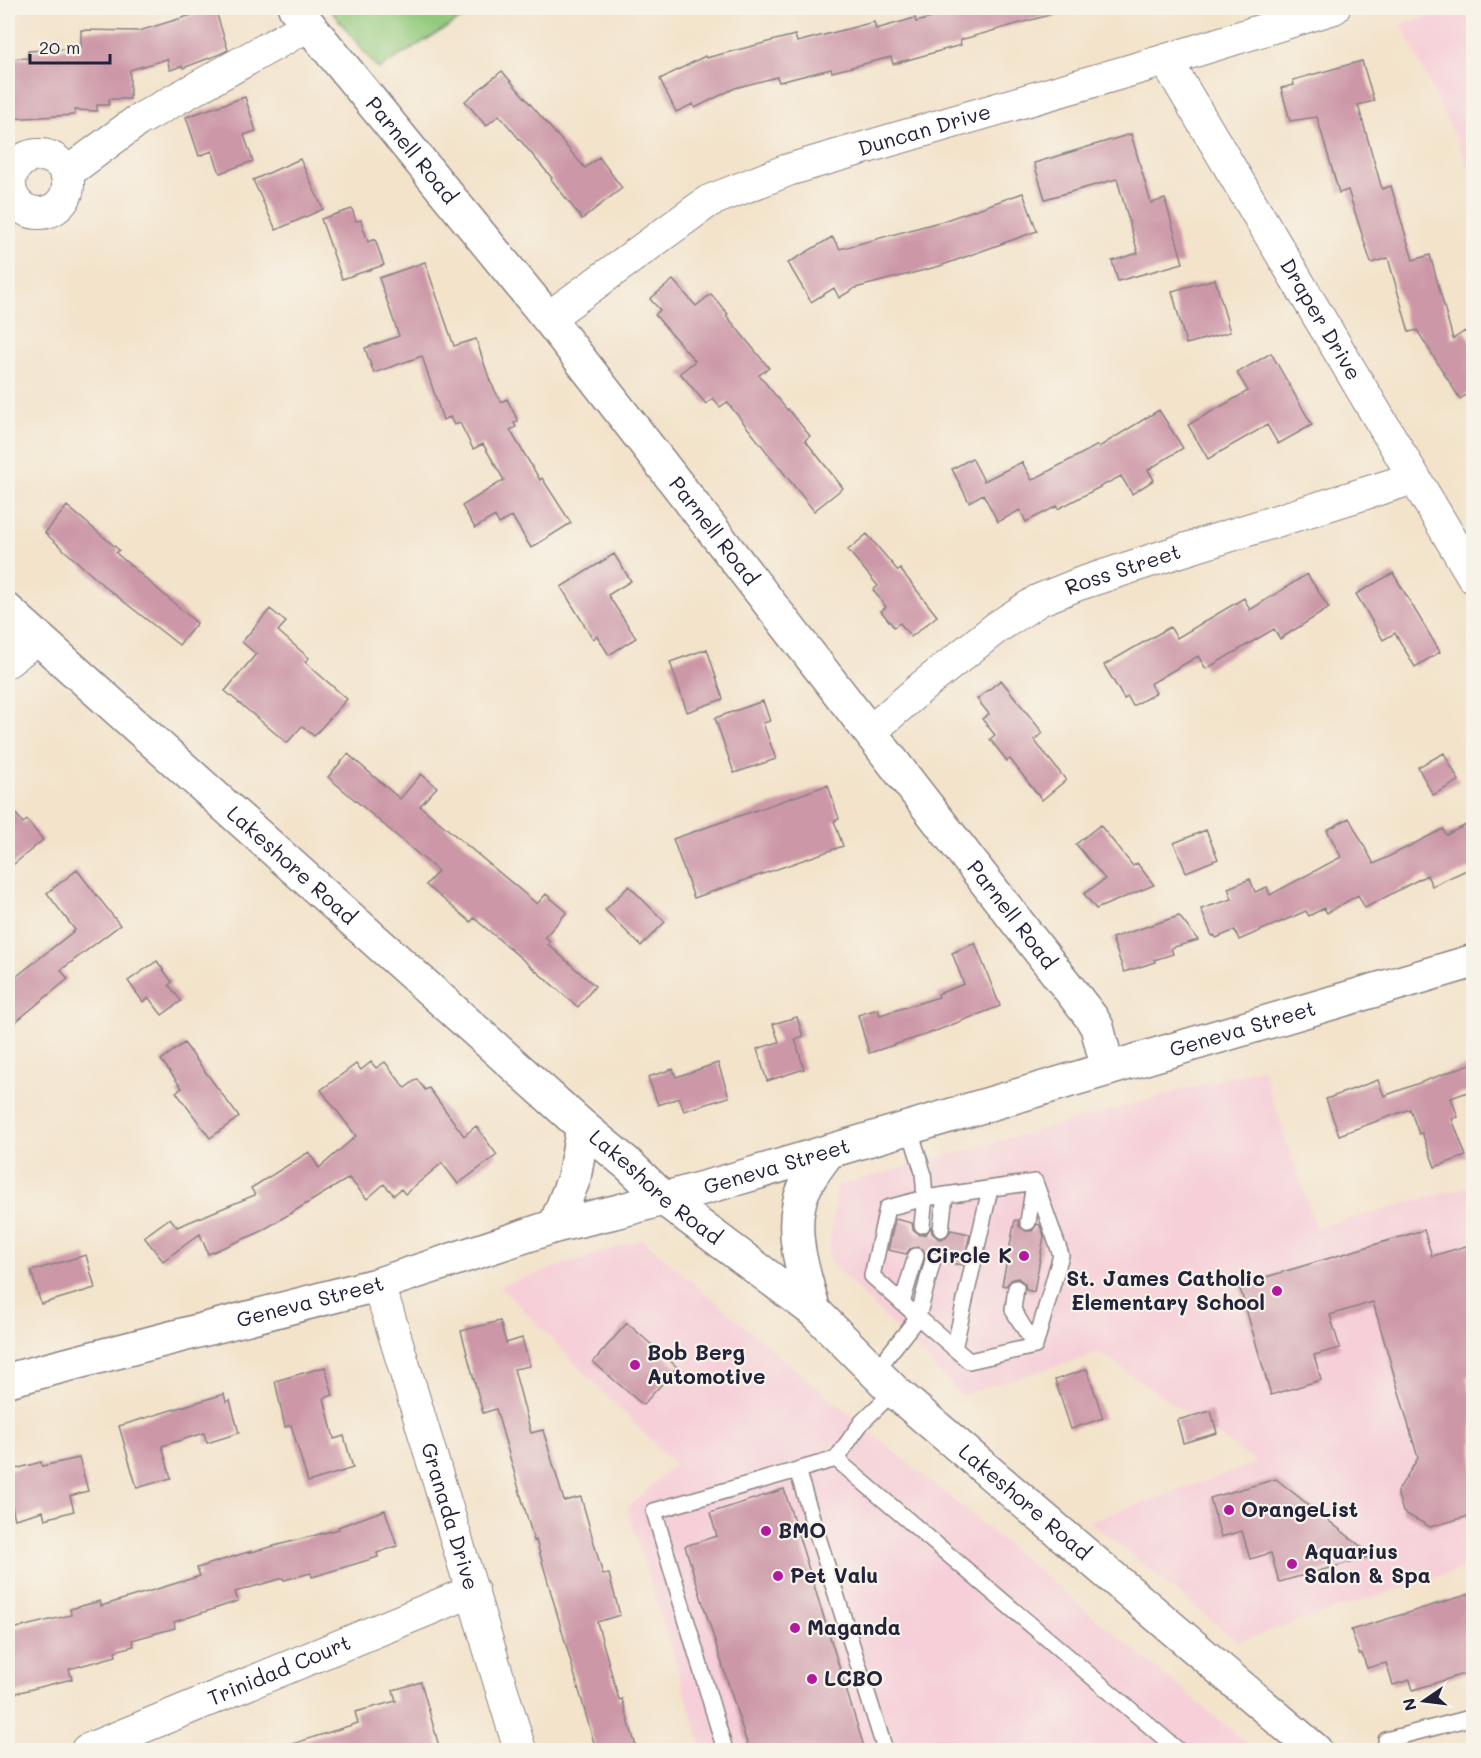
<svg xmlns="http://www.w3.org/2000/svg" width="1481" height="1758" font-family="Mali,sans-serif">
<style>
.built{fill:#f6cfd8}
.green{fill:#92c97b;stroke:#5a765b;stroke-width:1.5}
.building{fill:#cc97a7}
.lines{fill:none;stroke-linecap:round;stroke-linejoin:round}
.lane-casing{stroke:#8a8283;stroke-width:18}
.street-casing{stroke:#8a8283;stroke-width:34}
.secondary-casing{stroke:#8a8283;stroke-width:36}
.lane{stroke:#fff;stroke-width:15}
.street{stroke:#fff;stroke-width:32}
.secondary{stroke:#fff;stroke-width:33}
.poi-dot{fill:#b5179e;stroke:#f7f3e8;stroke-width:2}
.labels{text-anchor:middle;stroke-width:4.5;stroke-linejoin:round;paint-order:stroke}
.street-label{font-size:21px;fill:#22223b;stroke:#f7f3e8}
.poi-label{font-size:21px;font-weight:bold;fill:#22223b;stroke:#f7f3e8;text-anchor:start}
</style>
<rect width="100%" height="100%" fill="#f7f3e8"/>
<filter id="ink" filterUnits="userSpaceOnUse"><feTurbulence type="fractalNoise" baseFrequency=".0167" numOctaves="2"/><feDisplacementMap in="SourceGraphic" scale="12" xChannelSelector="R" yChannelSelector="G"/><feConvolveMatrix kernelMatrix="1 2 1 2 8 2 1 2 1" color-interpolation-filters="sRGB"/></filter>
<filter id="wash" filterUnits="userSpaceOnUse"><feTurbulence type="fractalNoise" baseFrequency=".008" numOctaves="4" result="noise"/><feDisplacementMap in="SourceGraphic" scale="24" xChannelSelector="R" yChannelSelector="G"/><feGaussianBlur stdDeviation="1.35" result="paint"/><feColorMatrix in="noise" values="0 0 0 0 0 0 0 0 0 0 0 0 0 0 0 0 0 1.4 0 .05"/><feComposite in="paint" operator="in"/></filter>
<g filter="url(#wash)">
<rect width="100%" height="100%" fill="#f3e3cb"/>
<path class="built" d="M1456,8h17v169l-71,-153z
M1262,1068l54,160 157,-43v381l-48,14 -187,62 -148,-121 167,-58 -157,-110 -139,42 -133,-136 9,-73z
M642,1239l142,121 471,390h-552l-76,-241 47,-45 -174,-178z"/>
<path class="green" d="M329,8h150l-101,61z"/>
<g id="blocks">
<path class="building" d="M215,8l13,42 -8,4 -37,14 -1,-2 -12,4 -3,-11 -37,11v29h-21v6h-12v6l-22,-1v5l-67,4v-60l20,-1v-7l53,-3v-18l58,1z
M967,8h85l1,6 -93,26 1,5 -68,19 -2,-7 -59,15 -1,-3 -52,13 -2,-5 -42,11 -40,20 -2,-4 -17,8 -16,-33 45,-23 1,2 89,-23 2,7 77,-20 2,7 39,-11 1,4z
M1362,61l12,40 -16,4 24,84 9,-3 22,74 17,-5 23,84 12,-8 8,13v46l-13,9 -43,-69 -8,2 -21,-74 -17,5 -23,-73 -9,3 -22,-76 -27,4 -9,-33 13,-3 -1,-5z
M502,71l83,97 14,-11 23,31 -40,31 -31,-40 1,-1 -53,-63 -13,11 -21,-25z
M245,97l11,34 -12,4 9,26 -33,12 -8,-22 -13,5 -13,-39z
M1131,134l20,69 14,-4 18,64 -65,18 -6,-20 26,-8 -21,-74 -72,20 -11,-36z
M300,159l23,50 -47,21 -23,-50z
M1023,193l14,38 -97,35 -85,22 -16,10 -5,-10 -23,14 -23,-39 44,-26 8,12 103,-28z
M352,209l4,12 5,-1 7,22 7,-3 9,26 -42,14 -21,-60z
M425,262l29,84 22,-7 14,42 11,21 6,-3 11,22 -4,2 2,4 -6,3 30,50 2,-2 29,45 -40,25 -19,-32 -13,8 -4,-8 -20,12 -13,-22 42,-26 -21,-36 -10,5 -13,-26 -6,2 -4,-8 -7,3 -21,-64 -48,17 -6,-16 -3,-9 34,-12 -20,-58z
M1215,279l15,53 -44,12 -14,-53z
M673,280l23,26 15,-12 17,20 -2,1 43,53 -10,7 28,35 1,-1 22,27 -5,4 38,48 -29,23 -87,-109 -7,5 -7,-9 -7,6 -26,-31 15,-12 -40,-46 5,-5 -10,-11z
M1271,353l41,72 -34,19 -11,-19 -59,34 -20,-34 60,-34 -11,-18z
M1159,410l24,38 -35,22 6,10 -22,14 -11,-18 -63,33 -1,-3 -31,16 -6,-12 -22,12 -15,-28 -14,8 -17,-33 20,-11 12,23 38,-19 10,18 66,-35 1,2z
M67,506l52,44 -3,3 81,70 -18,22 -75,-59 -59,-53z
M867,534l31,37 2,-2 37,47 -26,21 -11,-14 -6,4 -13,-16 5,-4 -13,-17 5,-4 -30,-36z
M614,554l17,27 -23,14 28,43 -27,17 -12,-19 -4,3 -32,-52z
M1393,573l47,79 -25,15 -20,-34 -12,7 -27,-46z
M1307,574l22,34 -49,31 -6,-10 -68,40 -8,-13 -48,28 6,9 -23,13 -5,-9 -4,2 -20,-34 66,-38 7,11 67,-40 6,12z
M270,609l16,13 -8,9 31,27 -4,4 42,37 -33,37 -12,-10 -15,17 -62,-52 31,-37 -14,-12z
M707,649l16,50 -36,13 -17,-50z
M1001,680l42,53 -9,7 32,40 -24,20 -32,-41 -3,2 -17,-22 5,-4 -13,-16 7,-5 -12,-15z
M763,701l7,20 -7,2 13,36 -42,14 -19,-55z
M1444,753l15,28 -26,14 -15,-28z
M348,754l52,45 21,-25 16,13 -17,19 117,98 9,-10 21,18 -22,25 5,4 -2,3 47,42 -17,21 -104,-89 -3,4 -45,-37 12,-14 -110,-94z
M828,785l11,34 -5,2 9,25 -149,52 -21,-59z
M8,803l15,20 4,-3 16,20 -35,29z
M1349,818l25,46 69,-35 3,6 20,-10 7,17v25l-41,19 -5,-11 -62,33 -7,-13 -31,18 -3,-5 -15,8 -3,-5 -67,29 -4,-10 -19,8 -2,-3 -2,1 -11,-27 31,-10 -4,-11 22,-9 5,13 12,-5 3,8 71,-38 -14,-27z
M1100,825l33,41 4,-3 17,22 -58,24 -12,-15 21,-15 -29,-35z
M1206,830l12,29 -32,13 -12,-29z
M77,870l43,55 -59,45 7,9 -60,49v-45l67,-53 -28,-37z
M629,886l36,36 -24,24 -36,-36z
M1179,916l19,24 -27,8 2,6 -19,6 1,2 -31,10 -12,-34z
M975,943l25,63 -72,28 -59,19 -11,-38 20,-6 2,6 59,-18 -1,-3 26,-10 -12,-31z
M157,961l15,21 -3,3 12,16 -19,14 -13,-17 -6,4 -15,-21z
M797,1017l6,19 -8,3 9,30 -37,12 -10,-32 22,-7 -6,-18z
M184,1043l55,74 -29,21 -34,-46 6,-4 -21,-28z
M371,1062l5,6 9,-6 20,26 12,-9 8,11 4,-2 35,48 12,-10 21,29 -39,29 -16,-21 -37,31 -4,-5 -7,6 -10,-11 -17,15 -18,-21 -91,55 -50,21 -8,-20 -37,27 -19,-24 26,-19 7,9 78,-32 -4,-7 58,-36 10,16 37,-32 -35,-46 35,-26 5,6z
M718,1063l11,34 -45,14 -5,-13 -21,7 -10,-28 25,-8 3,8z
M1473,1063v27l-22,8 7,19 -6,2 14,37 -31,11 -13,-34 -3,1 -9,-25 -71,26 -13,-36 52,-19 6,16z
M895,1219l17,4 1,6 7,6 6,-1 5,-7 1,6 7,6 6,-1 6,-8 19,4 -7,31 -20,-3 -4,-9 -8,-2 -6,3 -2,-5 -5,-2 -8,2 -4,5 -18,-4z
M1015,1220h3l1,6 7,5h6l5,-7 3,1 4,11 -10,56 -8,-2 -1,-6 -7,-6 -6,1 -6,7 -4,-1z
M1424,1230l8,26 41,-12v131l-7,2 7,25v113l-43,12 -27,-15 -6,-20 21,-34 -45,-156 -43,13 10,33 -26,7 7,25 -50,15 -32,-110z
M86,1255l9,33 -54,16 -10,-33z
M500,1321l6,22 16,-5 8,28 -16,3 17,64 12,-3 21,71 17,-4 22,78 6,-1 11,41 -23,7 22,78 3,-1 15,51h-41l-60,-210 -2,1 -38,-132 -13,4 -22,-82z
M627,1323l50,44 -34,38 -50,-43z
M325,1367l8,28 -9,3 10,41 10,-3 9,32 -45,14 -17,-57 -6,2 -10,-46z
M1087,1369l16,49 -32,11 -16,-49z
M224,1394l2,8 4,-2 9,33 -32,10 -3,-10 -42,13 9,32 -34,10 -18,-62z
M1211,1411l6,22 -34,10 -6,-23z
M79,1458l9,33 -18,5 4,15 -29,8 -2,-8 -28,8 -7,-27v-21l33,-9 1,4z
M1276,1479l97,77 -94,26 -8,-29 -21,6 -8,-28 -21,6 -11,-39z
M784,1489l81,261h-116l-64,-204 32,-10 -7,-23z
M385,1510l12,36 -20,7 1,4 -66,20 -1,-4 -27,7 -1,-2 -48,14 3,9 -64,21 1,6 -43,12 2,6 -19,5 1,5 -47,13 3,10 -64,16v-65l63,-15 -1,-6 30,-8 1,5 99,-30 -3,-8 54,-17v1l88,-23 -1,-2z
M1473,1593v78l-60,19 -3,-10 -17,5 -7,-22 -19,5 -5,-14h-3l-8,-24z
M421,1682l19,68h-153l-1,-4 72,-23 -3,-11 41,-11 -3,-11z"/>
</g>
</g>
<g filter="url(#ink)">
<use href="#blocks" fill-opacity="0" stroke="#8a8283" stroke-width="1.5"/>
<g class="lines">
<g class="lane-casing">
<path id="lane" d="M909,1127l14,45 2,26 -3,27
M1028,1222l6,-38
M941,1229l4,-34
M1016,1288l-3,22 22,36
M902,1303l14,-47
M954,1349l36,-160
M875,1372l43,-55 51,44 66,-15 26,-91 -26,-73 -110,16 -38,10 -15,68 46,41 15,-57
M836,1459l342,291
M797,1470l88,280
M1386,1740l88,-23
M725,1750l-71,-239 182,-52 26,-37 32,-31"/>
</g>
<g class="street-casing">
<g id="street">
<path id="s1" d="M1166,60l308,518"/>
<circle cx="39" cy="184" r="29"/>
<path d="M67,173l70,-52 172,-96"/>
<path id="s2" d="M548,318l161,-117 79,-31 378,-110 168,-52"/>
<path d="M8,661l30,-24"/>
<path id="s3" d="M870,732l53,-46 73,-58 43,-28 40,-16 95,-31 240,-75"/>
<path id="s4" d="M376,1285l11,25 133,440"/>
<path id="s5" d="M87,1750l386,-159"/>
</g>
</g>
<g class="secondary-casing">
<g id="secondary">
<path id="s6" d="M295,8l253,310 543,699 6,10 11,42"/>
<path id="s7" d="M8,611l575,516 46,38 35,34 150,112 80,80 421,359"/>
<path d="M555,1226l19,-48 9,-51"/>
<path d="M814,1311c-9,-34 -23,-72 -15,-107 4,-20 18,-37 30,-53"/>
<path id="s8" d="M8,1380l368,-95 179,-59 64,-15 106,-29 749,-221"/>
</g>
</g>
<use href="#lane" class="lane"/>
<use href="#street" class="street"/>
<use href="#secondary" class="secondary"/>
</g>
</g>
<g class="poi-dot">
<circle cx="1024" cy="1256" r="6"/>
<circle cx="1277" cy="1291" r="6"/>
<circle cx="635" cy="1365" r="6"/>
<circle cx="1229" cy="1510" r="6"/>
<circle cx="766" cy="1531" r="6"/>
<circle cx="1292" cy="1564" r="6"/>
<circle cx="778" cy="1576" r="6"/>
<circle cx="795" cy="1628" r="6"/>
<circle cx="812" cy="1679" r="6"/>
</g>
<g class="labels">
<g class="street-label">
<text dy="7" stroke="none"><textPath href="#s2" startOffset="426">Duncan Drive</textPath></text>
<text dy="7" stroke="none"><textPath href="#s6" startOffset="184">Parnell Road</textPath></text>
<text dy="7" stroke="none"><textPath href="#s1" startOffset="302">Draper Drive</textPath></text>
<text dy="7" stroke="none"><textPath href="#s6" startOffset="670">Parnell Road</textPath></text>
<text dy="7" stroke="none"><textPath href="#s3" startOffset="304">Ross Street</textPath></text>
<text dy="7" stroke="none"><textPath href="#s7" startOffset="381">Lakeshore Road</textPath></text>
<text dy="7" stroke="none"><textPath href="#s6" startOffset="1156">Parnell Road</textPath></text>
<text dy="7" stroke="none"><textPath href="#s8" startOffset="1284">Geneva Street</textPath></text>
<text dy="7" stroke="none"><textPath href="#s8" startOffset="798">Geneva Street</textPath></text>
<text dy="7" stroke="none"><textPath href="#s7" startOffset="867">Lakeshore Road</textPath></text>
<text dy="7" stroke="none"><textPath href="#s8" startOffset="312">Geneva Street</textPath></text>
<text dy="7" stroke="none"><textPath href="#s7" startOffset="1353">Lakeshore Road</textPath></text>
<text dy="7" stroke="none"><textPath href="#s4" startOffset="243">Granada Drive</textPath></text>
<text dy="7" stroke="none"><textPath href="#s5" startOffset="208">Trinidad Court</textPath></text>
</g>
<g class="poi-label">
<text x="1012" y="1263" text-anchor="end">Circle K</text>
<text x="1265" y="1286" text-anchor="end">St. James Catholic<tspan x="1265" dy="24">Elementary School</tspan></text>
<text x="647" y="1360">Bob Berg<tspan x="647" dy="24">Automotive</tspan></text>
<text x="1241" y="1517">OrangeList</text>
<text x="778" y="1538">BMO</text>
<text x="1304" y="1559">Aquarius<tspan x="1304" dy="24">Salon &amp; Spa</tspan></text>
<text x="790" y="1583">Pet Valu</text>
<text x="807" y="1635">Maganda</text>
<text x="824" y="1686">LCBO</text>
</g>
</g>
<rect width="1481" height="1758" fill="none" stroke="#f7f3e8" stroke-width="30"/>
<g transform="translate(1424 1701) rotate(256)" stroke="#f7f3e8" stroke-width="4.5" paint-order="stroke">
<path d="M0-4.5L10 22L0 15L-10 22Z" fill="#22223b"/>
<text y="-9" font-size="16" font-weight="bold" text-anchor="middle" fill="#22223b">N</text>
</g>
<path d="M30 54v9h80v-9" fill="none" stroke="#22223b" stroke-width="3"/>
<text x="39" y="54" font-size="18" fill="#22223b" stroke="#f7f3e8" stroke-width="4.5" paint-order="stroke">20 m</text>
</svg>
